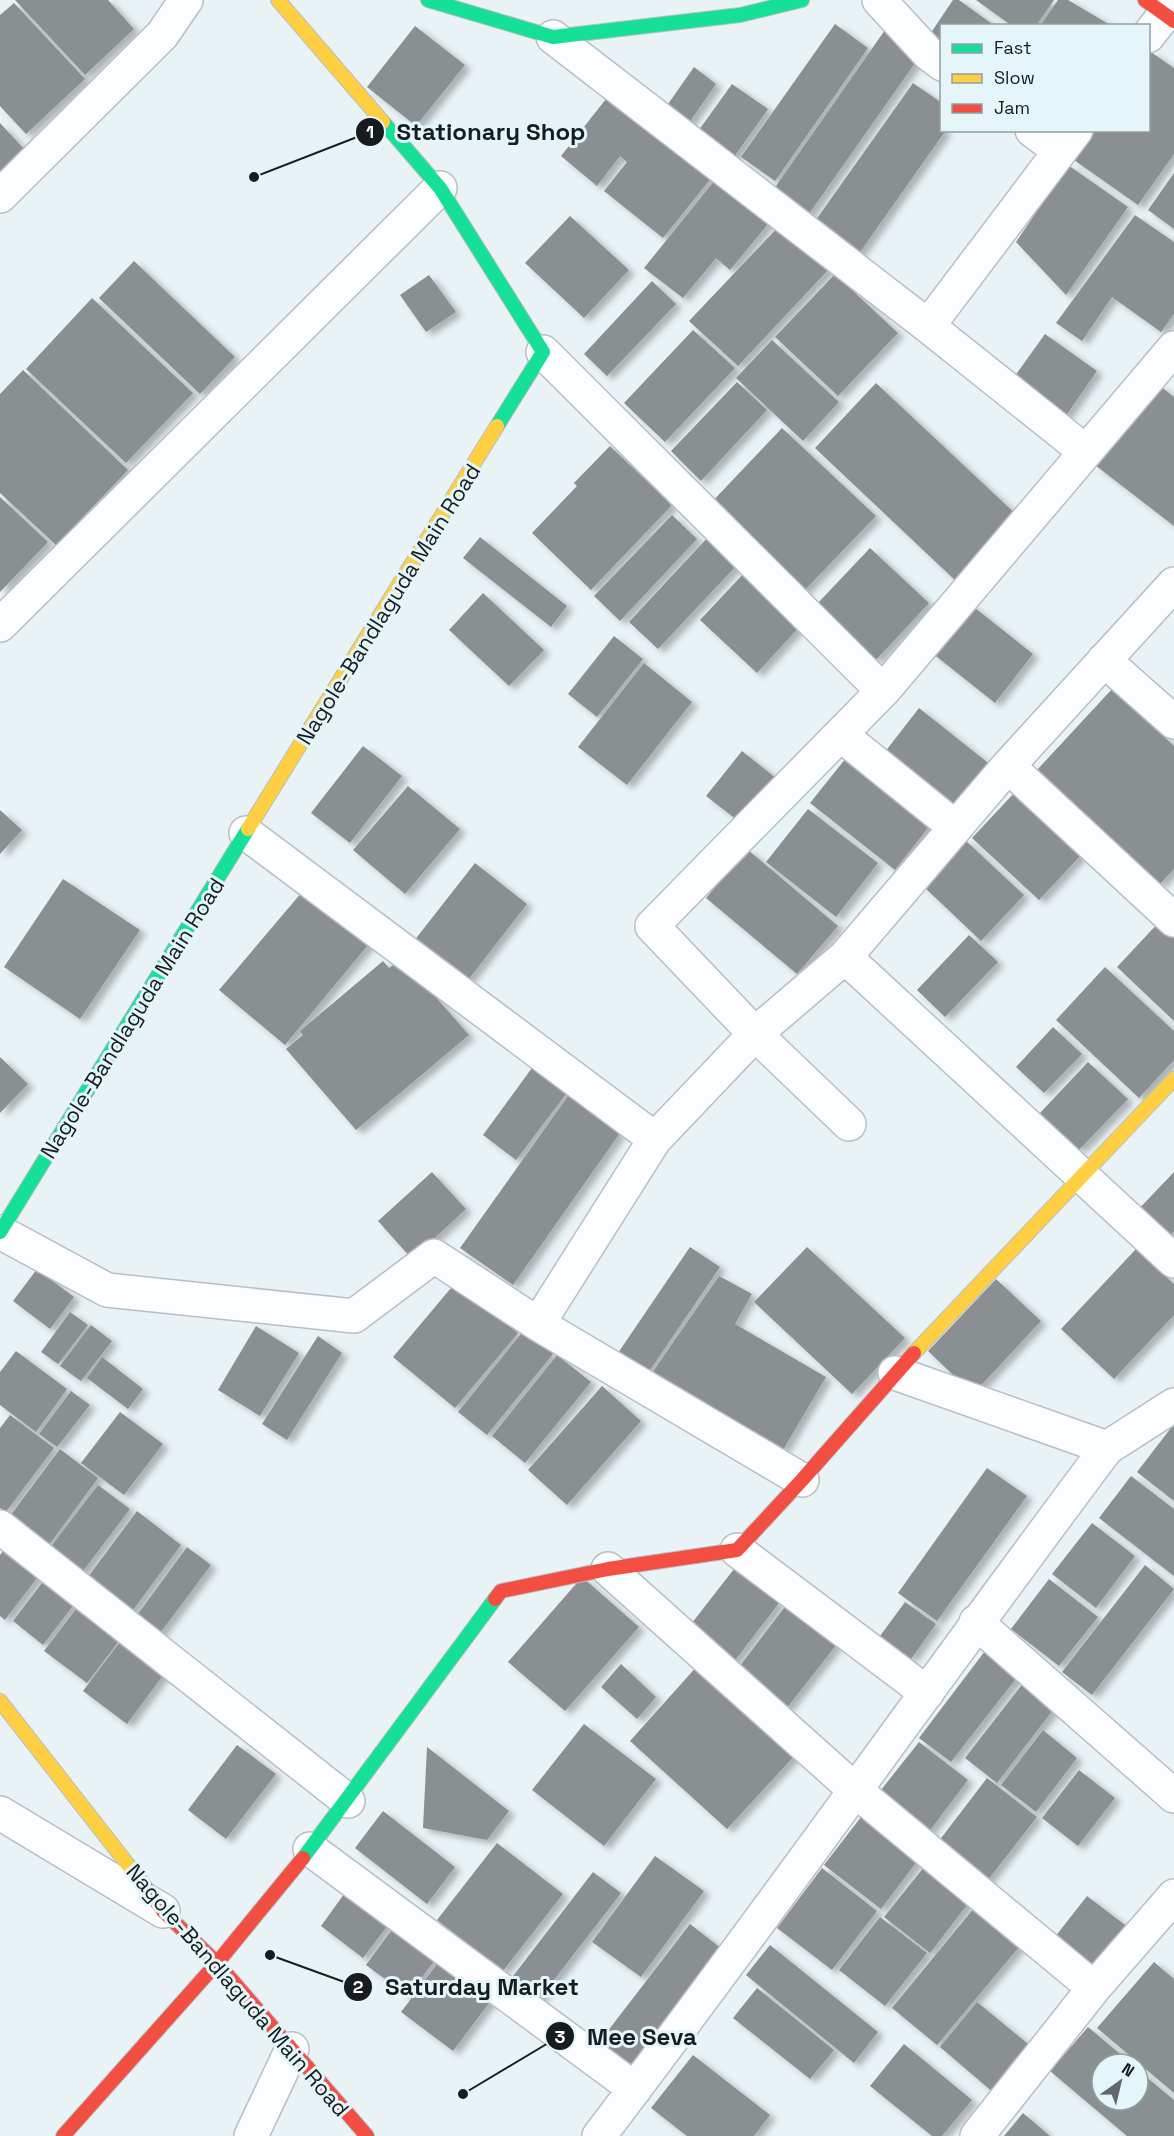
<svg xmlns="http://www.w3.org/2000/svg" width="1174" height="2136" font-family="'Space Grotesk',sans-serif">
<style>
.building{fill:#8a9092;filter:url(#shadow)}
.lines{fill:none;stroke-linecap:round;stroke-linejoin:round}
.street-casing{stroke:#b8bfc2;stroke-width:36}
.fast-casing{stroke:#b8bfc2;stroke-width:16}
.slow-casing{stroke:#b8bfc2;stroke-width:16}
.jam-casing{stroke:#b8bfc2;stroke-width:16}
.street{stroke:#fcfdfe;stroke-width:33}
.fast{stroke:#16e098;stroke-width:14}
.slow{stroke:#ffcf43;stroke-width:14}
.jam{stroke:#f24e42;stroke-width:14}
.labels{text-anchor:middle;stroke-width:6;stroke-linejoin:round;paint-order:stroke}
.street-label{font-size:22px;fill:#171d1f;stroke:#e4f6fa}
.leader{fill:none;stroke:#171d1f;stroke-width:2}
.callout-dot{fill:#171d1f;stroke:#e4f6fa;stroke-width:2}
.mark-label{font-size:18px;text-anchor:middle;font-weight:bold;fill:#fff}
.callout-label{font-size:24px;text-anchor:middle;font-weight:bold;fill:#171d1f;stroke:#e4f6fa;stroke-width:6;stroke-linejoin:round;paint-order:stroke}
</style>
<defs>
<filter id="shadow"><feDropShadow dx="6" dy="4" stdDeviation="3" flood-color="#0004"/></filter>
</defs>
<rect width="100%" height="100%" fill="#e9f2f5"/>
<path class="building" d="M15,0h93l26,29 -49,46z
M953,0h6l36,26h-53v25l-16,-11z
M976,0h78l-18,26h-24z
M1058,0h10l44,26h-72z
M14,3l71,76 -59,55 -26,-28v-91z
M835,24l33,24 -93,133 -34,-24z
M415,26l50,39 -49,61 -49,-39z
M885,30l35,26 -116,165 -35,-25z
M1151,52l23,16v86l-36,51 -64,-45 21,-30h53v-75z
M694,67l22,17 -32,46 -23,-16z
M913,83l29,20v27h4l-88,125 -45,-31z
M732,84l36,25 -41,58 -36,-26z
M613,90l103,82 -53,66 -59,-47 23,-29 -7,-6 -23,30 -36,-30z
M0,123l25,27 -25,22z
M1068,165l60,42 -62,88 -50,-53z
M1174,173v56l-26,-19z
M719,175l54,43 -43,52 -14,-12 -33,40 -39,-30z
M1135,215l39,27v72l-13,18 -49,-35 -30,44 -26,-18z
M570,216l59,54 -45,48 -59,-55z
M781,224l48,45 -91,97 -49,-45z
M134,261l101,96 -35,37 -101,-96z
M835,274l63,59 -60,63 -63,-59z
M429,275l27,37 -30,20 -26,-37z
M652,281l24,23 -69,72 -23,-22z
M92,298l101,95 -67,70 -100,-94z
M693,330l42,38 -70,74 -41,-39z
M1045,334l52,37 -32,46 -53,-37z
M772,340l67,62 -36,39 -67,-63z
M23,370l105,100 -72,75 -56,-52v-99z
M737,382l30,28 -66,71 -30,-30z
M876,383l144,135 -62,65 -143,-135z
M1159,385l15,12v129l-79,-61z
M782,428l94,88 -75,78 -93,-88z
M610,446l62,59 -81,85 -59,-57 45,-47 -3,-3z
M0,497l48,45 -48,50z
M672,515l25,24 -77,82 -26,-25z
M709,536l29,28 -80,85 -29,-27z
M480,537l87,69 -16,21 -88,-69z
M870,548l59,55 -53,57 -59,-56z
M746,571l56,53 -45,49 -57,-53z
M483,593l61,57 -35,36 -60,-56z
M970,604l63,50 -38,49 -63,-50z
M614,636l29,23 -46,58 -29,-23z
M644,663l48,39 -65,83 -49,-38z
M1113,688l61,58v123l-15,16 -122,-115z
M919,708l73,58 -39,49 -72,-58z
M363,746l39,30 -52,67 -39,-30z
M742,751l39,31 -35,45 -40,-31z
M850,753l84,67 -39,50 -85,-67z
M408,786l52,43 -55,65 -52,-44z
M1016,791l67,62 -44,47 -67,-62z
M808,809l70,54 -42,54 -70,-55z
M0,810l22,20 -22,24z
M964,839l60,56 -43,46 -59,-56z
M747,849l91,77 -41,48 -91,-76z
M475,863l52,41 -65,84 -52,-42z
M63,879l77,51 -60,89 -76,-52z
M308,885l65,54 -88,106 -66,-55z
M1161,920l13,12v89l-57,-54z
M969,935l29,27 -53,55 -28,-27z
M383,961l6,7 4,-3 20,6 56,64 -113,95 -70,-81 17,-14 -3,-4z
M1105,967l69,64v29l-35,38 -83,-78z
M1053,1027l29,27 -38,39 -28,-26z
M0,1057l28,27 -28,29z
M537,1061l35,25 -56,74 -33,-25z
M1088,1062l40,37 -49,51 -39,-37z
M568,1096l52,37 -107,152 -53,-37z
M432,1172l34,37 -54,50 -34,-38z
M1174,1172v59l-10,10 -29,-28z
M690,1247l30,20 -72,106 -30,-20z
M807,1247l98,91 -53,56 -98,-92z
M1136,1249l38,35v31l-60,64 -53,-50z
M37,1269l37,28 -24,32 -37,-28z
M719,1276l33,18 -17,30 91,53 -43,73 -131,-77z
M996,1279l45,42 -68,73 -45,-43z
M456,1282l62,51 -63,75 -62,-51z
M70,1312l18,13 -30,39 -17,-12z
M91,1325l21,16 -31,40 -21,-15z
M256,1326l43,27 -39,63 -42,-26z
M524,1330l29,24 -66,81 -29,-23z
M318,1336l24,17 -55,87 -25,-16z
M16,1351l51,38 -31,43 -36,-27v-33z
M557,1355l34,27 -66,81 -33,-27z
M102,1357l41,32 -15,20 -41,-31z
M602,1386l39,35 -74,84 -39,-35z
M71,1391l19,14 -33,42 -18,-13z
M120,1412l43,32 -39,51 -43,-32z
M10,1415l44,33 -48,64 -6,-4v-80z
M1174,1424v77l-37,-29z
M60,1449l38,29 -49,67 -39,-29z
M987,1468l40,28 -90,125 -39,-28z
M1131,1476l43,33v67l-75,-58z
M98,1485l32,24 -49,65 -32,-25z
M137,1511l44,34 -51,69 -45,-33z
M1092,1523l43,33 -39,52 -44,-34z
M8,1545l35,25 -38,50 -5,-4v-61z
M187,1547l24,18 -53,71 -23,-18z
M1145,1565l29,24 -82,106 -30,-23z
M734,1569l45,34 -46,60 -45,-35z
M48,1575l31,23 -36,47 -30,-24z
M582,1577l57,50 -74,84 -57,-49z
M1049,1579l49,38 -39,49 -48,-37z
M905,1602l31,22 -25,35 -31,-23z
M787,1604l50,40 -51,65 -50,-38z
M76,1609l43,32 -32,42 -43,-32z
M123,1638l44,32 -40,54 -44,-33z
M985,1651l33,25 -67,86 -32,-24z
M621,1664l35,33 -19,22 -36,-32z
M699,1664l98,89 -70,76 -97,-88z
M1024,1682l32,24 -59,77 -32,-25z
M584,1724l72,55 -52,67 -72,-56z
M1043,1730l34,28 -41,54 -35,-27z
M919,1742l49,38 -40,53 -51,-38z
M237,1745l39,29 -50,65 -38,-29z
M427,1747l82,64 -22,29 -64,-12z
M1079,1770l36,28 -37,48 -36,-28z
M987,1778l50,39 -53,68 -49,-39z
M868,1808l56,44 -43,57 -57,-44z
M383,1811l72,56 -28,37 -72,-56z
M497,1843l66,51 -60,77 -66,-51z
M655,1856l49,35 -63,86 -49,-35z
M924,1867l46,34 -40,52 -46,-36z
M822,1868l55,43 -45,59 -55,-42z
M593,1872l28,21 -84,109 -27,-22z
M352,1883l43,33 -32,42 -42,-32z
M1087,1896l42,32 -31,42 -43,-33z
M974,1908l46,38 -83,99 -45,-37z
M880,1917l47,36 -42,53 -46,-36z
M396,1924l42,32 -30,40 -42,-31z
M690,1924l32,25 -93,120 -32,-24z
M770,1945l108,87 -24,31 -108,-88z
M443,1956l52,39 -42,56 -52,-39z
M1154,1962l20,17v114l-77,-65z
M757,1988l77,62 -24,29 -77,-61z
M977,2002l56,46 -38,46 -55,-47z
M1088,2027l44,37h-30v36h36v-30l36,30v36h-47l-77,-65z
M904,2044l68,56 -30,36h-10l-62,-50z
M693,2055l77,60 -16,21h-67l-36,-28z
M1023,2113l27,23h-46z"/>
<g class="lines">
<g class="street-casing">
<path id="street" d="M879,0l50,54 13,10
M1148,36l17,-22
M553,37l375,289 158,126
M1032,130l28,21
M0,196l162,-161 24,-35
M928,326l148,-196
M543,352l340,339
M0,625l440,-437
M1104,660l70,62
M841,735l114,92
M1008,766l166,154
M246,833l409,306
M845,957l329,304
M849,1124l-94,-90 -103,-108 231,-235 291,-343
M0,1232l107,58 247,26 80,-60 104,68 264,156
M538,1324l117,-185 100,-105 90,-77 163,-191 166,-182
M895,1373l212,75 67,-43
M0,1527l348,274
M737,1550l190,143
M608,1569l248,222 238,197
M976,1622l198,174
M0,1813l163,98
M310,1849l325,240
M251,2136l41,-87
M599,2136c173,-227 337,-460 508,-688
M977,2136l117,-148 80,-92"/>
</g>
<g class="fast-casing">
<path id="fast" d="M428,0l125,37 187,-22 62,-15
M383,122l57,66 103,164 -46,74
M0,1232l248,-403
M303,1858l192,-259"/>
</g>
<g class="slow-casing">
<path id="slow" d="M278,0l105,122
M248,829l249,-403
M914,1353l260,-274
M0,1701l143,183"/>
</g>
<g class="jam-casing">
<path id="jam" d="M1145,0l29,21
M495,1599l6,-8 107,-22 129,-19 65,-70 112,-127
M143,1884l21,28 53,51 150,173
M63,2136l154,-173 86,-105"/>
</g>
<use href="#street" class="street"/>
<use href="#fast" class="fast"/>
<use href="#slow" class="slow"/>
<use href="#jam" class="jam"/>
</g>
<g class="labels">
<g class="street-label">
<text transform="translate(388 604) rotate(-58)" y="8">Nagole-Bandlaguda Main Road</text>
<text transform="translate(132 1018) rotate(-58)" y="8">Nagole-Bandlaguda Main Road</text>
<text transform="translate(238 1990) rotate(49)" y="8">Nagole-Bandlaguda Main Road</text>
</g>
</g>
<path class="leader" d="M254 177L370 132M270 1955L358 1987M463 2094L560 2036"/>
<g class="callout-dot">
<circle cx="254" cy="177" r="6"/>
<circle cx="270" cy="1955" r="6"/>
<circle cx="463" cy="2094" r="6"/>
<circle cx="370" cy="132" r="15"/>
<circle cx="358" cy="1987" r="15"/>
<circle cx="560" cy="2036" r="15"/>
</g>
<g class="mark-label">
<text x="370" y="138">1</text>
<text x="358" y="1993">2</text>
<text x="560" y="2043">3</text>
</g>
<g class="callout-label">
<text x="491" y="140">Stationary Shop</text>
<text x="482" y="1995">Saturday Market</text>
<text x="642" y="2045">Mee Seva</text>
</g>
<rect x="940" y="24" width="210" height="108" fill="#e4f6fa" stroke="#929fa2" stroke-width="1.5"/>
<rect x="952" y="44" width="30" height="9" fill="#16e098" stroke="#929fa2" stroke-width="1.5"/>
<text x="994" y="54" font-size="18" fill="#171d1f">Fast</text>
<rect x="952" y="74" width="30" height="9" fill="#ffcf43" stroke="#929fa2" stroke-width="1.5"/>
<text x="994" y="84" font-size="18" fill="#171d1f">Slow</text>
<rect x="952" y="104" width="30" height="9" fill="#f24e42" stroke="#929fa2" stroke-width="1.5"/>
<text x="994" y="114" font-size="18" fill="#171d1f">Jam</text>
<g transform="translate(1120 2082) rotate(34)"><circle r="28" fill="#e4f6fa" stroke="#929fa2" stroke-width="1.5"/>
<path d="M0-4.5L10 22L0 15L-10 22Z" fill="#60686a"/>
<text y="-9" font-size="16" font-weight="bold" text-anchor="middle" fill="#171d1f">N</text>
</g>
</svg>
